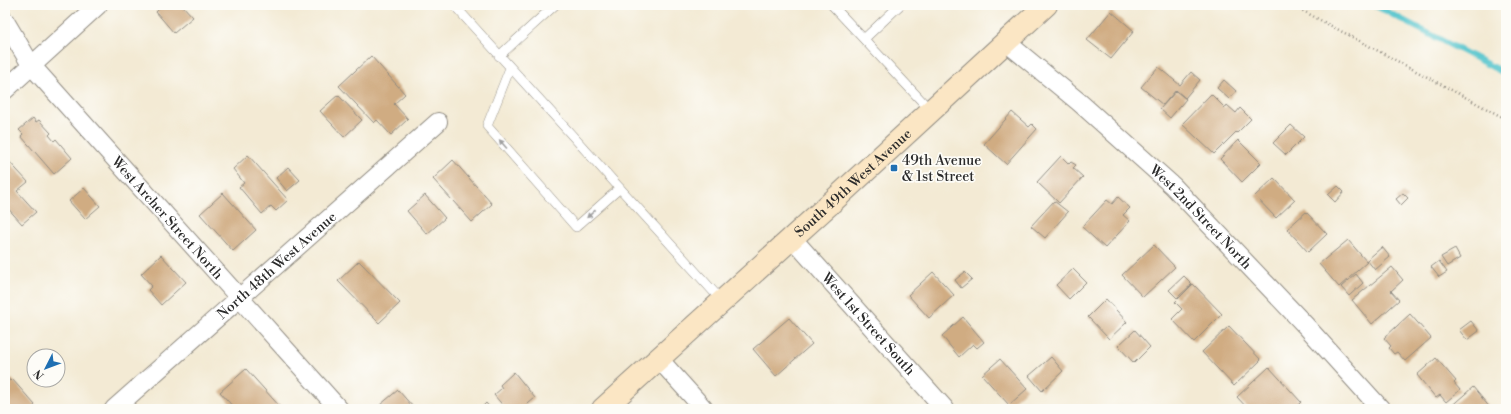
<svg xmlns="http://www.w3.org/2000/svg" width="1511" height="414" font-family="'Libre Bodoni',serif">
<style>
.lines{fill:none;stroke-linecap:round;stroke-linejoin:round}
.stream{stroke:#59c6ce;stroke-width:6}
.building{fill:#d0ac82}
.lane-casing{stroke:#8f8a80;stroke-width:10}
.street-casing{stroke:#8f8a80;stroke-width:20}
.secondary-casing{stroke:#8f8a80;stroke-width:24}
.path{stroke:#8f8a80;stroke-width:2.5;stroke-dasharray:1 3;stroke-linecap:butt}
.lane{stroke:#fff;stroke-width:9}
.street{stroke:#fff;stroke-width:18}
.secondary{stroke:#fbe6c4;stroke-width:22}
.oneway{fill:#a0a0a0}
.poi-dot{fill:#1f6fb2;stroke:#fdfcf7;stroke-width:1.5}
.labels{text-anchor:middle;stroke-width:3.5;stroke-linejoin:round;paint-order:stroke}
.poi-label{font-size:14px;fill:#2b2b2b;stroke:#fdfcf7;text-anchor:start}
.street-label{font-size:14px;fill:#2b2b2b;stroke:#fdfcf7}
</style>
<rect width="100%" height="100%" fill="#fdfcf7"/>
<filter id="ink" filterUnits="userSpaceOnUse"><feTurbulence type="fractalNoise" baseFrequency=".025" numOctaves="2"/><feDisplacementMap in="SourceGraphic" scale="8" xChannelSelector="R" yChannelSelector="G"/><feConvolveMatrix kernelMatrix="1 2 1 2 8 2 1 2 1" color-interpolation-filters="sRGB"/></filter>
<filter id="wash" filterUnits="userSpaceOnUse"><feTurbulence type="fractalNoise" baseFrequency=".012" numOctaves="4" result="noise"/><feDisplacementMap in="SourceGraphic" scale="16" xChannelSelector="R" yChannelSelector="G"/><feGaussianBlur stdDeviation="0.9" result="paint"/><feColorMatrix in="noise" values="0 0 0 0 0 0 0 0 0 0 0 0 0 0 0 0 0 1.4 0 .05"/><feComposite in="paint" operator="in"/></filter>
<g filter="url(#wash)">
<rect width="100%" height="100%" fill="#f3ead4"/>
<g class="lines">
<path class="stream" d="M1374,5l132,69"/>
</g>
<g id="blocks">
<path class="building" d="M163,5h19l11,12 -19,16 -18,-21z
M1111,11l23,20 -23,28 -24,-19z
M371,56l34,38 -11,10 14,15 -17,16 -14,-15 -3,3 -35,-37z
M1158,67l22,18 11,-13 9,8 -15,18 -9,-8 -13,15 -22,-18z
M1224,80l12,11 -7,8 -12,-11z
M1176,91l10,8 -16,19 -10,-9z
M1211,94l14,14 2,-3 9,8 4,-5 11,11 -14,14 -1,-1 -22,22 -32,-30z
M338,95l24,25 -18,17 -24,-26z
M1012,112l17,15 3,-3 5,5 -31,35 -22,-20z
M33,118l3,4 3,-2 12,13 -2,2 5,6 2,-2 16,19 -18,16 -33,-38 2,-2 -4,-4z
M1291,125l13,12 -18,18 -13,-12z
M1238,140l23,23 -19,19 -22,-23z
M248,155l40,45 -12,11 -5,-5 -9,8 -23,-27 5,-4 -11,-14z
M1061,156l8,8 2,-2 5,3 -3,3 10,9 -24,26 -22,-21z
M5,157l23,25 -11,9 19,21 -14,12 -17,-19z
M453,160l39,44 -20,18 -39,-43z
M288,167l12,13 -13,11 -11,-13z
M1274,178l21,22 -19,18 -21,-22z
M1338,186l6,6 -9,10 -7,-7z
M84,188l16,18 -15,13 -16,-18z
M223,193l33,37 -23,21 -33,-37z
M1403,193l5,5 -7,7 -5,-6z
M425,195l20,23 -18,16 -20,-23z
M1118,197l12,11 -7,7 7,6 -25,27 -23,-21 25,-27 5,4z
M1054,201l14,11 -23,26 -14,-12z
M1306,212l21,22 -19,18 -21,-23z
M1348,240l19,22 -28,25 -20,-23z
M1154,245l21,22 -32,30 -21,-22z
M1382,247l8,10 -15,13 -8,-10z
M1455,249l5,9 -13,8 -6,-9z
M161,255l25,27 -25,23 -13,-15 4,-4 -11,-12z
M359,261l41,42 -21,20 -41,-42z
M1439,261l8,11 -8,5 -8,-10z
M1392,267l11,13 -12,11 8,9 -27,24 -20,-24z
M1073,269l13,13 -17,17 -13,-14z
M933,272l21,23 -25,23 -21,-23z
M965,272l7,7 -11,9 -6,-8z
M1356,274l7,9 -14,13 -8,-9z
M1184,276l8,8 -15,14 -8,-8z
M1193,284l29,30 -28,28 -22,-23 10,-10 -7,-7z
M1106,299l21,23 -18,17 -21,-22z
M1410,314l21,24 -26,23 -8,-9 -3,2 -5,-6 2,-2 -7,-8z
M963,317l21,25 -7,6 -4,-4 -14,13 -17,-21z
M789,318l23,26 -36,32 -23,-27z
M1471,321l8,10 -12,9 -8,-10z
M1229,326l32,34 -27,26 -32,-34z
M1135,330l15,17 -16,16 -16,-17z
M1051,357l12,14 -21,20 -13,-15z
M1436,358l20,23 -2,2 6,7 -14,12 -6,-7 -4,3 -19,-23z
M1000,359l27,30 -18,16 -27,-30z
M1269,367l32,35 -7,7h-23l-2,-2 -2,2h-19l-11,-12z
M246,369l36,40h-47l-15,-17z
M514,372l21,26 -13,11h-16l-12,-14 8,-7 -2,-3z
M5,375l5,6 2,-2 23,26 -4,4h-26z
M1473,387l18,22h-43z
M398,390l15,17 -2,2h-27l-4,-4z
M486,403l5,6h-19l5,-4 3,4z"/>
</g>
</g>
<g filter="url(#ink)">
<use href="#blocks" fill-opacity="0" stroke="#8f8a80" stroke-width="1"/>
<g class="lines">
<g class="lane-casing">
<path id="lane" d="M454,5l268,296
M832,5l99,106
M864,39l36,-34
M499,56l56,-51
M510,68l-23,58 89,101 44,-39"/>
</g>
<g class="street-casing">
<g id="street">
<path id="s1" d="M5,21l26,44 308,344"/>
<path id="s2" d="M1006,42l73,60 94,84 133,140 75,83"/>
<path d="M5,90l93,-85"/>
<path id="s3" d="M792,238l153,171"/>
<path d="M658,358l46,51"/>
<path id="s4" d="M114,409l324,-287"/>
</g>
</g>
<g class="secondary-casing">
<g id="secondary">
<path id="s5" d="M603,409l230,-208 213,-196"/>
</g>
</g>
<path class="path" d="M1292,5l214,114"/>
<use href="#lane" class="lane"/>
<use href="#street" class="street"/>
<use href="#secondary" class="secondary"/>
</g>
<defs><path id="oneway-solid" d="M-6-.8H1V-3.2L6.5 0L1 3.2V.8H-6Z"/></defs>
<g class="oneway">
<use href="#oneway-solid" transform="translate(503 144) rotate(-131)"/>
<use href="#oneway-solid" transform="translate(591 214) rotate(138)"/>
</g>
</g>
<rect class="poi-dot" x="890" y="164" width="8" height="8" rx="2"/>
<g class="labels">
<g class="poi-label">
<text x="902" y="165">49th Avenue<tspan x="902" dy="16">&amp; 1st Street</tspan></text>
</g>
<g class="street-label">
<text dy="5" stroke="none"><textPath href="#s5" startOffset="337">South 49th West Avenue</textPath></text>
<text dy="5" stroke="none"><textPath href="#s2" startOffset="262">West 2nd Street North</textPath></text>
<text dy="5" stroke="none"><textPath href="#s1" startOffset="256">West Archer Street North</textPath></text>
<text dy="5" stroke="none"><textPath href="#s4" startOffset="217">North 48th West Avenue</textPath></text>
<text dy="5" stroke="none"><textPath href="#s3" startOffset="115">West 1st Street South</textPath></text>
</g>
</g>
<rect width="1511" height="414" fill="none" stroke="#fdfcf7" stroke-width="20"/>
<g transform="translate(46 368) rotate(228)"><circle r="19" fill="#fdfcf7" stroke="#a9a8a5"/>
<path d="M0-3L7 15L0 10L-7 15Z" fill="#1f6fb2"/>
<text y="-6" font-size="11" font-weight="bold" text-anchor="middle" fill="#2b2b2b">N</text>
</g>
</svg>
